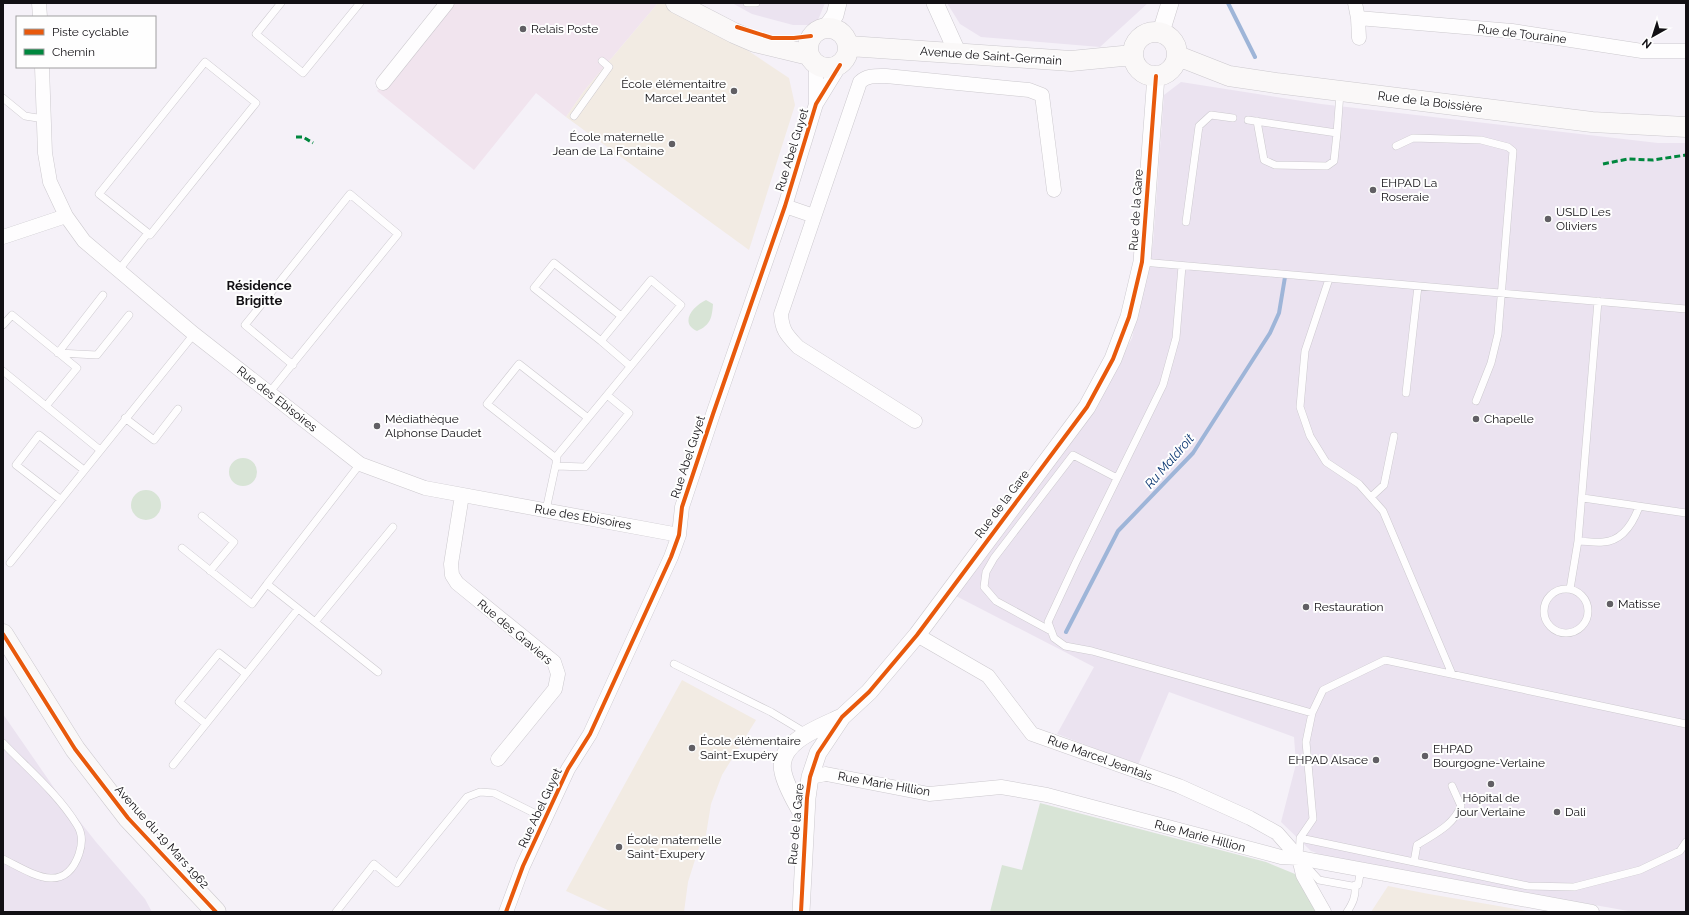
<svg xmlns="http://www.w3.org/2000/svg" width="1689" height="915" font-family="Raleway,sans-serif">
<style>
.commercial{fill:#f1e4ee}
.built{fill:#ebe3f0}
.education{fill:#f2ebe3}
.green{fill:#d8e4d6}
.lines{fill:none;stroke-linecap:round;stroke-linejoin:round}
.stream{stroke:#9eb5d8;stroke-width:4}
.service-casing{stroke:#ccc9ce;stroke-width:8}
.minor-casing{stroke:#ccc9ce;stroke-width:15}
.tertiary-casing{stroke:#ccc9ce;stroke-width:18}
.secondary-casing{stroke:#ccc9ce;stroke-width:21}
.service{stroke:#fefdfe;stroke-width:7}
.minor{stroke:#fefdfe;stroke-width:14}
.tertiary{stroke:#fefdfe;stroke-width:17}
.secondary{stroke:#faf8f8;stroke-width:20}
.quiet{stroke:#00873e;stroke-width:3;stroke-dasharray:6 3;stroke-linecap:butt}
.cycleway-casing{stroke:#fefefe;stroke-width:6}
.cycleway{stroke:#e8590c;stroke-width:4}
.poi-dot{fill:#615f64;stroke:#fefefe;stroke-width:1.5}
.labels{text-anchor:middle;stroke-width:4;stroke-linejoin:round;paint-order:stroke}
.poi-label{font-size:12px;fill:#121014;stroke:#fefefe;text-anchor:start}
.street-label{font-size:12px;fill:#121014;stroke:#fefefe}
.neighbourhood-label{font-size:13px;font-weight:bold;fill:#121014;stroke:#fefefe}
.water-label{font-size:13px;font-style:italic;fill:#0d3973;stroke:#fefefe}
</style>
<rect width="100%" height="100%" fill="#f5f1f8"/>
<path class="commercial" d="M447,3h211l-74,88 -18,26 -30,-24 -62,77 -97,-79z"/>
<path class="built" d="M732,3h93l-9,22h-23l-41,-11z
M947,3h201l-48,44 -119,-10 -21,-13z
M1181,82l140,22 337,39h28v769h-52l-305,-54 -18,-7 -30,-29 15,-58 -2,-27 -125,-45 -31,73 -81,-31 37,-67 -138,-71 136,-185 40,-73 21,-94 11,-149z
M3,714l56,81 37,47 49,57 7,13h-149z"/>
<path class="education" d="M658,3h8l78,45 45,30 6,27 -46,145 -183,-133 18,-26z
M682,680l74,40 -34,55 -11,29 -6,37h-4l-13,41 -4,30h-72l-46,-21z
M1388,886l41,8 104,18h-162z"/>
<path class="green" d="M706,300l7,4c-1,13 -2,21 -16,27 -18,-8 -4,-25 9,-31z
M229 472a14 14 0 1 1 28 0a14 14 0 1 1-28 0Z
M131 505a15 15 0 1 1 30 0a15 15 0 1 1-30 0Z
M1040,803l226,59 29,12 21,38h-326l12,-47 20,5z"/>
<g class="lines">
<path class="stream" d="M1228,3l27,54
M1066,632l52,-101 75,-78 77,-120 9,-20 6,-36"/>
<g class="service-casing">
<path id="service" d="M281,3l-25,31 47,39 57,-70
M747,3h9
M3,98l22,18 19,3
M574,116l35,-49 -7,-6
M1248,120l89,13 3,-40
M1257,121l7,39 11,5 52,1 7,-5 3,-28
M1396,146l17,-8 68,2 27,7 5,4 -15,183 -7,29 -15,38
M1186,222l13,-96 12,-11 22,3
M1142,262l544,47
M1182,266l-6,72 -13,47 -87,177 -28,60 6,16 11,8 27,5 220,62
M118,271l30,-38 2,2 106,-132 -51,-41 -106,132 49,39
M1329,279l-24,72 -5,56 10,29 16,26 33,22 24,27 69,163
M3,325l9,-10 65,53 -31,38
M601,341l-67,-53 20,-25 67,53
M58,353l39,2 32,-40
M58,353l45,-58
M3,371l97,79
M269,393l129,-159 -48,-40 -105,131 48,40
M1406,393l12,-107
M607,395l74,-90 -30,-25 -50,61 29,25
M125,418l29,22 24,-31
M360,464l-93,120 111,88
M556,466l29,1 44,-54 -22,-18 -19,23
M1371,497l13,-12 10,-49
M1583,498l103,15
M60,499l-44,-34 23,-30 45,35
M546,510l11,-51 -70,-55 32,-40 69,54 -33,40
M202,516l32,26 -24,29
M1578,541c8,0 17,2 25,1 19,-1 30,-19 36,-35
M182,548l70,56 15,-20
M10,563l184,-229
M1570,589l8,-48 20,-240
M1544 611a22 22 0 1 1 44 0a22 22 0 1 1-44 0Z
M315,622l78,-95
M1051,631l-55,-30 -12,-14 2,-15 8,-14 79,-103 44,23
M674,664l97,48 35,21
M206,724l-27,-22 40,-49 27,21
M3,743c25,26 55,51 74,82 6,9 5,20 2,29 -15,43 -49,18 -76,5
M173,765l125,-156
M1300,838l228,48 46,1 66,-17 40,-19 6,-9
M1414,862l3,-17c17,-11 36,-19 44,-39l-9,-20
M1361,869l-3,16 -6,1 -33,-6 -20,-22 1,-20 13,-19 -7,-77 6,-29 11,-23 62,-30 301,64
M336,912l38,-48 23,19 70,-86 13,-5 14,1 52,26
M1347,912c6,-9 9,-16 8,-27"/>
</g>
<g class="minor-casing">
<path id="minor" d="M39,3l1,14
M1355,3l3,15 154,13 130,20h44
M1358,18l1,20
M816,65v39
M42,67l3,86 5,29 16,34 18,25 110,93 166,130 65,24 254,47
M383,83l64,-80
M785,206l29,10
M3,237l63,-21
M915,421l-117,-74c-11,-12 -16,-16 -17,-33l79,-232c7,-7 17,-6 26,-6l143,14 13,5 12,95
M462,495l-11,69 1,11 5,8 97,79 4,12 -3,15 -57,70
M917,635l71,41 44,58 147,52 71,32 27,15 22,25 4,17 21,37
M810,777l16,-3 103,20 72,-7 46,8 234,62 18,1 293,54
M506,912l17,-46 45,-97 22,-35 81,-177 8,-22 3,-28 31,-93 72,-208 31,-102 24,-39"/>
</g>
<g class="tertiary-casing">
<path id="tertiary" d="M935,3l23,51
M826,28l9,-13 3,-12
M1161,32l9,-29
M805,820c-7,-15 -19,-32 -22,-48 -7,-30 38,-45 59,-55
M801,912l6,-114 3,-21 8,-24 24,-36 27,-25 48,-57 170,-228 26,-48 16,-42 13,-55 14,-186"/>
</g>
<g class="secondary-casing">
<path id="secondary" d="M676,3l58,30 21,9 54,13
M808 48a20 20 0 1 1 40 0a20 20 0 1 1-40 0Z
M1133 54a22 22 0 1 1 44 0a22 22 0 1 1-44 0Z
M849,46l222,15 62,-6
M1178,56l51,20 47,7 316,39 94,5
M3,634l72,115 53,69 88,94"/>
</g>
<use href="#service" class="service"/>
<use href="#minor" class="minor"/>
<use href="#tertiary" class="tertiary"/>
<use href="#secondary" class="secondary"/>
<path class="quiet" d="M296,137h7l10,6
M1603,164l25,-5 25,1 33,-5"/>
<g class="cycleway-casing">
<path id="cycleway" d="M737,27l35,11h22l17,-2
M3,634l72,115 53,69 88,94
M506,912l17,-46 45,-97 22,-35 81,-177 8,-22 3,-28 31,-93 72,-208 31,-102 24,-39
M801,912l6,-114 3,-21 8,-24 24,-36 27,-25 48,-57 170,-228 26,-48 16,-42 13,-55 14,-186"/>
</g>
<use href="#cycleway" class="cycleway"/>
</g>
<g class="poi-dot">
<circle cx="523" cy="29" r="4"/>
<circle cx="734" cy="91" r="4"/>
<circle cx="672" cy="144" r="4"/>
<circle cx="1373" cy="190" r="4"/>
<circle cx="1548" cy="219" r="4"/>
<circle cx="1476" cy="419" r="4"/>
<circle cx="377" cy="426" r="4"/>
<circle cx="1610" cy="604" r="4"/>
<circle cx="1306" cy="607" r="4"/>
<circle cx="692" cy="748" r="4"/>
<circle cx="1425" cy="756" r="4"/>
<circle cx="1376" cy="760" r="4"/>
<circle cx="1491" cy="784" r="4"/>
<circle cx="1557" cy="812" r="4"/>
<circle cx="619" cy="847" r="4"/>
</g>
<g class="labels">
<g class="poi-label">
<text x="531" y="33">Relais Poste</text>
<text x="726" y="88" text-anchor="end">École élémentaitre<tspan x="726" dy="14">Marcel Jeantet</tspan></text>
<text x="664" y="141" text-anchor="end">École maternelle<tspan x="664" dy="14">Jean de La Fontaine</tspan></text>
<text x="1381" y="187">EHPAD La<tspan x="1381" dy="14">Roseraie</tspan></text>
<text x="1556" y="216">USLD Les<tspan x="1556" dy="14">Oliviers</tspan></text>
<text x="385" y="423">Médiathèque<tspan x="385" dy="14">Alphonse Daudet</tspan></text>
<text x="1484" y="423">Chapelle</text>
<text x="1618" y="608">Matisse</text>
<text x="1314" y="611">Restauration</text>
<text x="700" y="745">École élémentaire<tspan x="700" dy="14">Saint-Exupéry</tspan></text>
<text x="1433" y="753">EHPAD<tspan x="1433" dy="14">Bourgogne-Verlaine</tspan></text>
<text x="1368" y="764" text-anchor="end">EHPAD Alsace</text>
<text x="1491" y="802" text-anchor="middle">Hôpital de<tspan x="1491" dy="14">jour Verlaine</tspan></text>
<text x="1565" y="816">Dali</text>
<text x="627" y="844">École maternelle<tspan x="627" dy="14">Saint-Exupery</tspan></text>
</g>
<g class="street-label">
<text transform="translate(1522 34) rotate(7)" y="4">Rue de Touraine</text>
<text transform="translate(991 56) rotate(4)" y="4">Avenue de Saint-Germain</text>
<text transform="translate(1430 102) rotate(7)" y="4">Rue de la Boissière</text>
<text transform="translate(792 150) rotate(-73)" y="4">Rue Abel Guyet</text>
<text transform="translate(1136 210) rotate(-86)" y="4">Rue de la Gare</text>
<text transform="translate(277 399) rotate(38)" y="4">Rue des Ebisoires</text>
<text transform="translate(688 457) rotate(-72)" y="4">Rue Abel Guyet</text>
<text transform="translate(1002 504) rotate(-53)" y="4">Rue de la Gare</text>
<text transform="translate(583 517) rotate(10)" y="4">Rue des Ebisoires</text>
<text transform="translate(515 632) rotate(40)" y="4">Rue des Graviers</text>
<text transform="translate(1100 758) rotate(20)" y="4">Rue Marcel Jeantais</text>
<text transform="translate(884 784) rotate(10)" y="4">Rue Marie Hillion</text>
<text transform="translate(540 808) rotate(-65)" y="4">Rue Abel Guyet</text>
<text transform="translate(796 824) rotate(-85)" y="4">Rue de la Gare</text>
<text transform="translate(1200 836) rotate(15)" y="4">Rue Marie Hillion</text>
<text transform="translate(162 837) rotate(48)" y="4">Avenue du 19 Mars 1962</text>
</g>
<g class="neighbourhood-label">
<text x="259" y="290">Résidence<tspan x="259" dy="15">Brigitte</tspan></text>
</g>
<g class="water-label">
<text transform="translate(1169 461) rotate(-49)" y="5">Ru Maldroit</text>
</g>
</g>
<rect width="1689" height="915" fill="none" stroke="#121014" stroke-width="8"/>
<rect x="16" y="16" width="140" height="52" fill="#fefefe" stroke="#a09fa0"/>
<rect x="24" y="29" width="20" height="6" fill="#e8590c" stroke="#a09fa0"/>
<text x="52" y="36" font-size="12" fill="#121014">Piste cyclable</text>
<rect x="24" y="49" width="20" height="6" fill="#00873e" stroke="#a09fa0"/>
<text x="52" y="56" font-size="12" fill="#121014">Chemin</text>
<g transform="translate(1653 36) rotate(219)" stroke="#fefefe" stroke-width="3" paint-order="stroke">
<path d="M0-3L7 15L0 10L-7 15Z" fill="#121014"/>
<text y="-6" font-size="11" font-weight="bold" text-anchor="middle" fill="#121014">N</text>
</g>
</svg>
